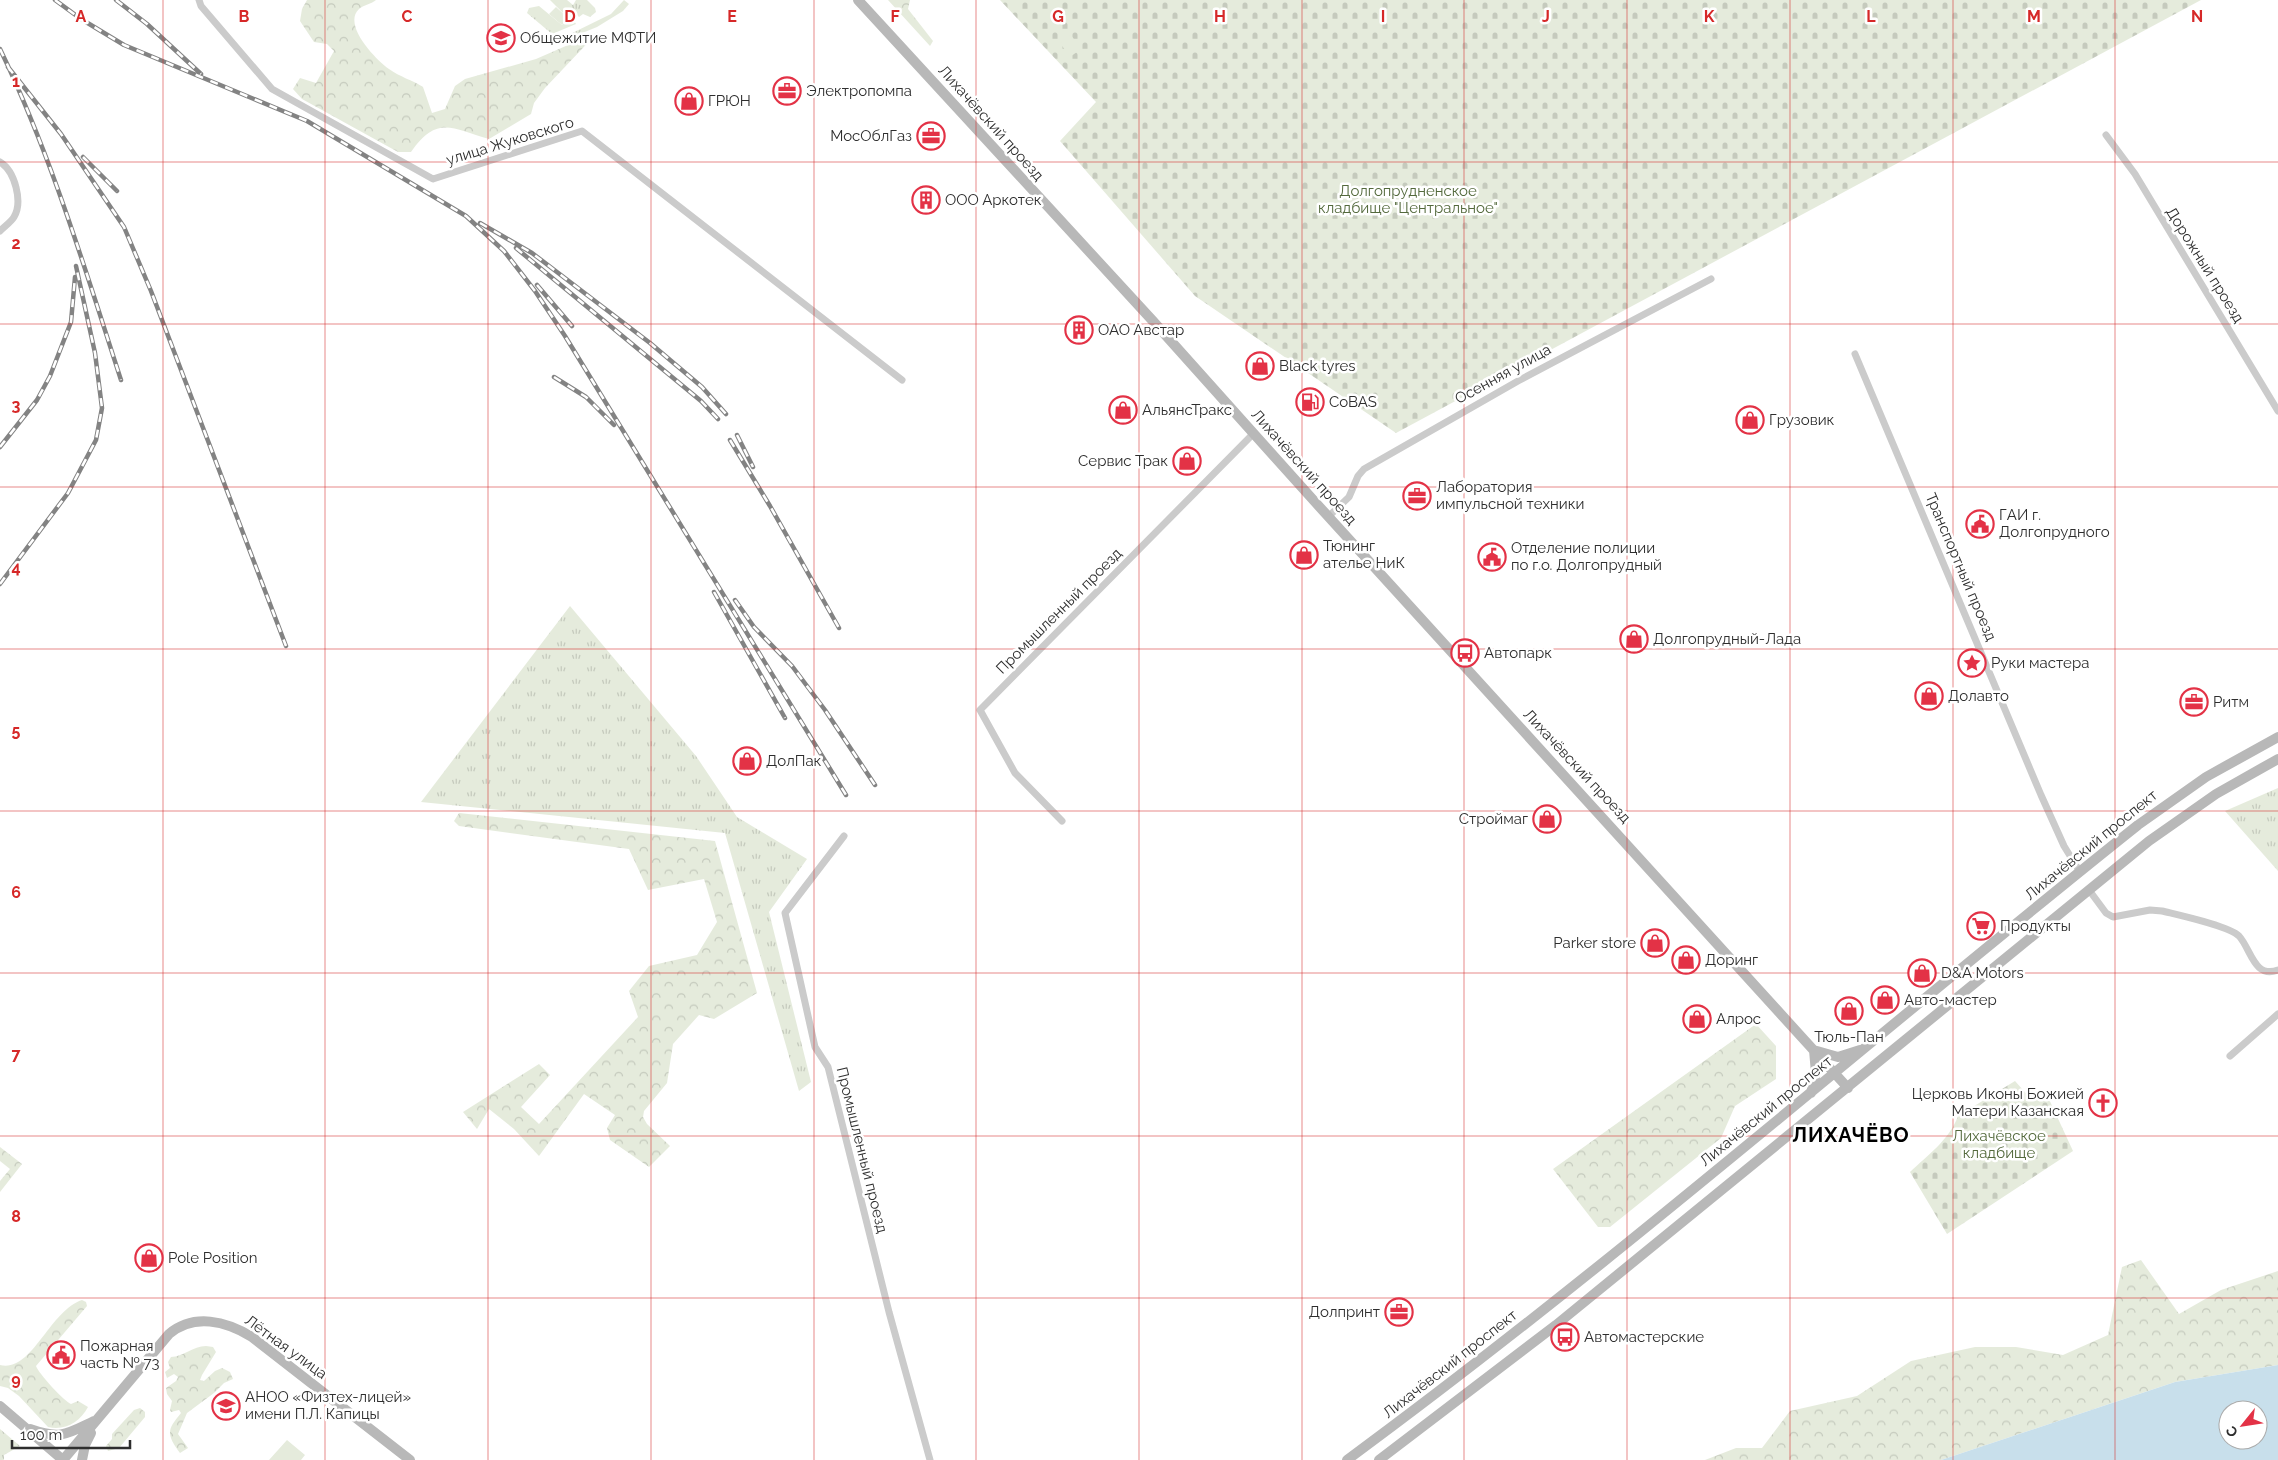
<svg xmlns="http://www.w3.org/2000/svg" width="2278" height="1460" font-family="Raleway,sans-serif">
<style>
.grass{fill:url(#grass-tufts)}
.forest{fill:url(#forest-crowns)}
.cemetery{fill:url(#cemetery-stones)}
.green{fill:#e5ebdc}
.water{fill:#c8dfeb;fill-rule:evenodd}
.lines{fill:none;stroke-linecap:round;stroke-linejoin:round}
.street{stroke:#cbcbcb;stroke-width:7}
.secondary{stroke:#b8b8b8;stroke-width:10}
.rail-casing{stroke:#838383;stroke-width:4.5}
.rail{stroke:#fff;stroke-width:2.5;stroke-dasharray:8;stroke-linecap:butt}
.grid{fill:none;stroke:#d62828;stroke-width:1;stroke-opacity:0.55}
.labels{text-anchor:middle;stroke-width:5;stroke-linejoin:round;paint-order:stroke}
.poi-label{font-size:15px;fill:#2e2e2e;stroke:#fff;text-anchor:start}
.street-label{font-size:15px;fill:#2e2e2e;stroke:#fff}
.park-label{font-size:15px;fill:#53693c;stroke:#fff}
.district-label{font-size:20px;font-weight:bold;letter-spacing:1px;fill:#000;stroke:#fff}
.grid-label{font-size:16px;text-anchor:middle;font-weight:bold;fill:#d62828;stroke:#fff;stroke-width:5;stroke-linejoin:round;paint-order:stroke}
</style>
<defs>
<pattern id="grass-tufts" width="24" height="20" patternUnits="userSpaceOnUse" patternTransform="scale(1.25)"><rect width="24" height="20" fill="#e5ebdc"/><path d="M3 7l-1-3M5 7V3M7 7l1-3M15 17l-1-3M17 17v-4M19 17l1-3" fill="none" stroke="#c5cabd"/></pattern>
<pattern id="forest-crowns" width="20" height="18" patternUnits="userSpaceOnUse" patternTransform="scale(1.25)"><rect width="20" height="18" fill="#e5ebdc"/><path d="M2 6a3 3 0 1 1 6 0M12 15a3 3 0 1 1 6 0" fill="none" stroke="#c5cabd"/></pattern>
<pattern id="cemetery-stones" width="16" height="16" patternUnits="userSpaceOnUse" patternTransform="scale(1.25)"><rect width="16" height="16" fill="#e5ebdc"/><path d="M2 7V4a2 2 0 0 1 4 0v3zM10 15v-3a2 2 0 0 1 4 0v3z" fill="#c5cabd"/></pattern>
</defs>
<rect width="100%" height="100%" fill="#fff"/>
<path class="grass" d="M550,0h17l6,5 3,-5h11l8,8 1,4 -6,5 -7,-3 -4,3 -2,-2 -4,4 3,5 -24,10 -25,-21 2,-5 10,-2 23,19 6,-7z
M624,0l5,4 -6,7 -26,16 -37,15 -2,-2 53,-26z
M570,606l126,150 41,61 70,42 -38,53 42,170 -12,9 -74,-258 -304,-31z
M2278,788v83l-53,-60z
M0,1429l20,17 -16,9v5h-4z"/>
<path class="forest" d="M307,0h69c-4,4 -13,5 -17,9 -17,16 17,51 30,60 11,8 23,11 34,18l9,26 13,-4 10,-23 10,-7 71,-20 62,-27 -53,56 -11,15 -3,11 -42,25c-37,-10 -51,-25 -78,13h-13l-96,-53 -9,-10 7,-11 16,5 18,-32 -7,-7 -13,-2 -14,-21 2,-12z
M888,0h22l-2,9 25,32 -3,5z
M459,813l256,28 42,152 -43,26 -15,-4 -26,29 -6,39 -23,28 -1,6 4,7 23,22 -21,21 -39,-27 -3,-12 8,-13 -31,-21 -45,62 -25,-27 -25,-20 -12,20 -14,-17 76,-48 11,11 -29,32 18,17 99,-107 -9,-26 20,-25 48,-11 20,-33 -13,-43 -56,11 -19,-41 -170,-23 -5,-5z
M1756,1024l20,22v33l-41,27 -14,32 -111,89h-12l-45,-58z
M0,1147l22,17 -22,28v-11l10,-12 -10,-8z
M2141,1260l38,54 42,-24 57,-19v94l-103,17 -234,78h-236l31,-12h26l28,-37 67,-15 54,-35 64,-14h41l47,8 45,-20 14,-68z
M82,1300l4,2 1,4 -51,60c2,7 29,36 35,38l7,-3 10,6c-8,15 -23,24 -40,20l-29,-31 -11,-8 -8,-2v-21c32,8 49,-54 82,-65z
M206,1346l7,1 3,5 -14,23 -2,5 4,1 11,-10 7,-3 8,4 3,7 -9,4 -10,10 -27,20 -9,21 10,14 -8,5c-14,-19 -13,-23 1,-40l-2,-3 -8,2 -1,-2 2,-9 -5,-7 -1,-6 10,-7 2,-4 -4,-3 -7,4 -2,-6 5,-4 -2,-6 3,-5c12,0 22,-11 35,-11z
M140,1408l5,4v5l-26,31 -11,3 -2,-5 6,-7v-5l22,-24z"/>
<path class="cemetery" d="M1000,0h1201l-805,433 -201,-137 -135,-155 36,-39z
M2015,1081l17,19 16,-3 25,54 -126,83 -37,-62c17,-16 40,-33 48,-56z"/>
<path class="green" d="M556,7l12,11 -6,7 -13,-11z
M1071,35l10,14 -11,8 -10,-14z
M287,1440l18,15 -4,5h-32z"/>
<path class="water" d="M2278,1365v95h-337l234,-78zM2228,1410h30v30h-30z"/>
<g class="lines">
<path class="street" d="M199,0l2,6 71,83 161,90 149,-48 320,249
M2106,135l29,39 143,237
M0,162c15,9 23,40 14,55 -3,5 -10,10 -14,14
M1855,354l186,441 23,51 16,26
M1328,517l21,-20 9,-21 6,-7 154,-88 193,-102
M1062,821l-47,-48 -35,-63 274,-277
M844,836l-59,77 30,134 13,20 61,245 41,148
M2089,890l17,23 7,4 37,-7 12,1c16,4 67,15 77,25 12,13 15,43 39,34
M2230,1056l48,-42"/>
<path class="secondary" d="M858,0l294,320 164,183 532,585
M1817,1051l21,6 22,-7
M1811,1093l5,-20 -2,-23
M0,1406l63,54
M30,1429c31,11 37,5 64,-8
M63,1460l106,-126c25,-21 57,-13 83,3l158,123
M82,1460l3,-15 6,-12
M1347,1460c272,-200 526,-424 791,-635l68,-48 72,-40
M1379,1460l177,-135 593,-484 67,-47 62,-35"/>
<g class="rail-casing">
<path id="rail" d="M55,0l26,19 43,26 183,76 159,95 38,35 31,40 30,45 281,459
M116,0l31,24 54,50
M0,49c51,106 85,220 121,331
M8,67l53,67 63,93 27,64 135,355
M83,157l34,34
M480,223l52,30 118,90 52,44 24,27
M516,248l185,153 17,18
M537,285l35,41
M554,377l32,20 28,28
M737,435l16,32
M730,440l40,66 69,122
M0,447l37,-47 13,-24 21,-54 4,-45
M0,584l68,-91 28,-53 6,-32 -7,-55 -19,-87
M714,592l71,126
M735,600l19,27 38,39 33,44 50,75"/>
</g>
<use href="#rail" class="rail"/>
</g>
<path class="grid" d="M163,0v1460M325,0v1460M488,0v1460M651,0v1460M814,0v1460M976,0v1460M1139,0v1460M1302,0v1460M1464,0v1460M1627,0v1460M1790,0v1460M1953,0v1460M2115,0v1460M0,162h2278M0,324h2278M0,487h2278M0,649h2278M0,811h2278M0,973h2278M0,1136h2278M0,1298h2278"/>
<defs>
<g id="university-ring" transform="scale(1.4375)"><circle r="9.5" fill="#fff" stroke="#e33246" stroke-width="1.5"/><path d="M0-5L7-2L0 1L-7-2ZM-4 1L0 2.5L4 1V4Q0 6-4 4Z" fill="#e33246"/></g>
<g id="office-ring" transform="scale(1.4375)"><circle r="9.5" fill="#fff" stroke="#e33246" stroke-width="1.5"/><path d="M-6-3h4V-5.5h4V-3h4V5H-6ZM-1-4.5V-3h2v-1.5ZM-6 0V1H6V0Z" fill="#e33246"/></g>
<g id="shop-ring" transform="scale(1.4375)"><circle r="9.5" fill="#fff" stroke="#e33246" stroke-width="1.5"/><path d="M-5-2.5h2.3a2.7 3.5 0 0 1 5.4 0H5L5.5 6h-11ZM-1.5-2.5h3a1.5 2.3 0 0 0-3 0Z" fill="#e33246"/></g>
<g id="building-ring" transform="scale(1.4375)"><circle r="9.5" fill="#fff" stroke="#e33246" stroke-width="1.5"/><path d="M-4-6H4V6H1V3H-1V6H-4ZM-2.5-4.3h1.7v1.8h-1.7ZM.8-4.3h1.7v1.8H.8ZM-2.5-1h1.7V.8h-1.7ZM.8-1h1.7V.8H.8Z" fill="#e33246"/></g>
<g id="fuel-ring" transform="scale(1.4375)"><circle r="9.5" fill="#fff" stroke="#e33246" stroke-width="1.5"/><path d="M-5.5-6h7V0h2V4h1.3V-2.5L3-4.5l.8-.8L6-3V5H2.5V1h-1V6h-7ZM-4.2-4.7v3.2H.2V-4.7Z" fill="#e33246"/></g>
<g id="civic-ring" transform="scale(1.4375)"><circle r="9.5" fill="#fff" stroke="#e33246" stroke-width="1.5"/><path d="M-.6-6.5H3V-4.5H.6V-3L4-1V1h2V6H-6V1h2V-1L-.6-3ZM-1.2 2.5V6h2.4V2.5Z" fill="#e33246"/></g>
<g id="bus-ring" transform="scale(1.4375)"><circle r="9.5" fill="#fff" stroke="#e33246" stroke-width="1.5"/><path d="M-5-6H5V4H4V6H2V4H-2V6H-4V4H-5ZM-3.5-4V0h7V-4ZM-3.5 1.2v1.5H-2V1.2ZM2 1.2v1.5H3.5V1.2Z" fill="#e33246"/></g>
<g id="sight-ring" transform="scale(1.4375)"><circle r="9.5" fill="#fff" stroke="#e33246" stroke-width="1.5"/><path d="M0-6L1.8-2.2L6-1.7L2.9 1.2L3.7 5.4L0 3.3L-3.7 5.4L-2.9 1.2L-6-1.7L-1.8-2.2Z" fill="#e33246"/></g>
<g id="supermarket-ring" transform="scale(1.4375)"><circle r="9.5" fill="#fff" stroke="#e33246" stroke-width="1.5"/><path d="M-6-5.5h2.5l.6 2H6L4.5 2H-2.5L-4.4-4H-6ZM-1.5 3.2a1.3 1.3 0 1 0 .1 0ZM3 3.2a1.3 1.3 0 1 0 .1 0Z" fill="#e33246"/></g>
<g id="church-ring" transform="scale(1.4375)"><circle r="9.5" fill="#fff" stroke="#e33246" stroke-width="1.5"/><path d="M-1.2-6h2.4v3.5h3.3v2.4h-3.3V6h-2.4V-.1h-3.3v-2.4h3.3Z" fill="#e33246"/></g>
<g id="school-ring" transform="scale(1.4375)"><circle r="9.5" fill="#fff" stroke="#e33246" stroke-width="1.5"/><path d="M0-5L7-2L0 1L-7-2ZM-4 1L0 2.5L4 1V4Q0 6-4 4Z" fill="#e33246"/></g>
</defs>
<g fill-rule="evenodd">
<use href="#university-ring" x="501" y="38"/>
<use href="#office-ring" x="787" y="91"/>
<use href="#shop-ring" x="689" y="101"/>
<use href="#office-ring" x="931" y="136"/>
<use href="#building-ring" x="926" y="200"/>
<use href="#building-ring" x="1079" y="330"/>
<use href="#shop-ring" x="1260" y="366"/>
<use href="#fuel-ring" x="1310" y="402"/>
<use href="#shop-ring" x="1123" y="410"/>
<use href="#shop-ring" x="1750" y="420"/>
<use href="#shop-ring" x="1187" y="461"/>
<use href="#office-ring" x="1417" y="496"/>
<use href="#civic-ring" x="1980" y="524"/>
<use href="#shop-ring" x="1304" y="555"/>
<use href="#civic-ring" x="1492" y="557"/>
<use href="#shop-ring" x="1634" y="639"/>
<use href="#bus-ring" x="1465" y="653"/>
<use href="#sight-ring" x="1972" y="663"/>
<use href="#shop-ring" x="1929" y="696"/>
<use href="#office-ring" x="2194" y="702"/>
<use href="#shop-ring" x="747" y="761"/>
<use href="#shop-ring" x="1547" y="819"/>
<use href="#supermarket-ring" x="1981" y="926"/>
<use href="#shop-ring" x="1655" y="943"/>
<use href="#shop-ring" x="1686" y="960"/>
<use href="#shop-ring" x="1922" y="973"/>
<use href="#shop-ring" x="1885" y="1000"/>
<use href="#shop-ring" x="1849" y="1011"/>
<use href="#shop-ring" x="1697" y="1019"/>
<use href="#church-ring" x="2103" y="1103"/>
<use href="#shop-ring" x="149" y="1258"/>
<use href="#office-ring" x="1399" y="1312"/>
<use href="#bus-ring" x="1565" y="1337"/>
<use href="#civic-ring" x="61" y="1355"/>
<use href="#school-ring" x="226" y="1406"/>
</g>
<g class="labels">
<g class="poi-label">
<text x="520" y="43">Общежитие МФТИ</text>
<text x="806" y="96">Электропомпа</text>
<text x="708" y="106">ГРЮН</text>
<text x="912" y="141" text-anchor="end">МосОблГаз</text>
<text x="945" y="205">ООО Аркотек</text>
<text x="1098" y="335">ОАО Австар</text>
<text x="1279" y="371">Black tyres</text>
<text x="1329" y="407">CoBAS</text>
<text x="1142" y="415">АльянсТракс</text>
<text x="1769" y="425">Грузовик</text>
<text x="1168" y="466" text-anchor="end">Сервис Трак</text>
<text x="1436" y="492">Лаборатория<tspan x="1436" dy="17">импульсной техники</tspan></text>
<text x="1999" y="520">ГАИ г.<tspan x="1999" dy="17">Долгопрудного</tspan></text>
<text x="1323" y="551">Тюнинг<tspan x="1323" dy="17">ателье НиК</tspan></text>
<text x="1511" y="553">Отделение полиции<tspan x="1511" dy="17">по г.о. Долгопрудный</tspan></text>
<text x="1653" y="644">Долгопрудный-Лада</text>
<text x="1484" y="658">Автопарк</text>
<text x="1991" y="668">Руки мастера</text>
<text x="1948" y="701">Долавто</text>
<text x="2213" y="707">Ритм</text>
<text x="766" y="766">ДолПак</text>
<text x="1528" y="824" text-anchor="end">Строймаг</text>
<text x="2000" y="931">Продукты</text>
<text x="1636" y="948" text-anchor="end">Parker store</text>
<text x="1705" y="965">Доринг</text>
<text x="1941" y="978">D&amp;A Motors</text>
<text x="1904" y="1005">Авто-мастер</text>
<text x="1716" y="1024">Алрос</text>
<text x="1849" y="1042" text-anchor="middle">Тюль-Пан</text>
<text x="2084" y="1099" text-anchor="end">Церковь Иконы Божией<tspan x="2084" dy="17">Матери Казанская</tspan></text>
<text x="168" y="1263">Pole Position</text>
<text x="1380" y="1317" text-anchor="end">Долпринт</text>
<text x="1584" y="1342">Автомастерские</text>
<text x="80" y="1351">Пожарная<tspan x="80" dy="17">часть № 73</tspan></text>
<text x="245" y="1402">АНОО «Физтех-лицей»<tspan x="245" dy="17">имени П.Л. Капицы</tspan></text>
</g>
<g class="street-label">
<text transform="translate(991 123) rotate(48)" y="5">Лихачёвский проезд</text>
<text transform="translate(510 141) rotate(-17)" y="5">улица Жуковского</text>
<text transform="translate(2205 265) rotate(58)" y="5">Дорожный проезд</text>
<text transform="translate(1503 374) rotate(-29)" y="5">Осенняя улица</text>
<text transform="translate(1304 467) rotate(48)" y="5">Лихачёвский проезд</text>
<text transform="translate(1961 567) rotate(67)" y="5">Транспортный проезд</text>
<text transform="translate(1059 611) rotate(-45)" y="5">Промышленный проезд</text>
<text transform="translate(1577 766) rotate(47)" y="5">Лихачёвский проезд</text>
<text transform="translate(2091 845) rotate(-39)" y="5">Лихачёвский проспект</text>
<text transform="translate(1766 1111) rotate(-39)" y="5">Лихачёвский проспект</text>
<text transform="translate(862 1150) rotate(76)" y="5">Промышленный проезд</text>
<text transform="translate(286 1347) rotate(36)" y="5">Лётная улица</text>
<text transform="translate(1450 1364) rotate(-38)" y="5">Лихачёвский проспект</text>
</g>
<g class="park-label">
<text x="1408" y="196">Долгопрудненское<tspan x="1408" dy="17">кладбище "Центральное"</tspan></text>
<text x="1999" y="1141">Лихачёвское<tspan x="1999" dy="17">кладбище</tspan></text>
</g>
<g class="district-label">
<text x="1851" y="1142">ЛИХАЧЁВО</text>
</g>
</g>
<g class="grid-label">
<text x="81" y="22">A</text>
<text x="244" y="22">B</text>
<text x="407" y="22">C</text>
<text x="570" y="22">D</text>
<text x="732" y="22">E</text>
<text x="895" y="22">F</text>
<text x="1058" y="22">G</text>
<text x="1220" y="22">H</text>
<text x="1383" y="22">I</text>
<text x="1546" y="22">J</text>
<text x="1709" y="22">K</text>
<text x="1871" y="22">L</text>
<text x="2034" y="22">M</text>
<text x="2197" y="22">N</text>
<text x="16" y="87">1</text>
<text x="16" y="249">2</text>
<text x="16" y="411">3</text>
<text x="16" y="573">4</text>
<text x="16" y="736">5</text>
<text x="16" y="898">6</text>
<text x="16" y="1060">7</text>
<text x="16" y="1222">8</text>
<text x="16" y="1385">9</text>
</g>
<g transform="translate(2243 1425) rotate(240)"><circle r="24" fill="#ffffff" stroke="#ababab"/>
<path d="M0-4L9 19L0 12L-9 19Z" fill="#e33246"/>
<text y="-8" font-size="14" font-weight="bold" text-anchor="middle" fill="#2e2e2e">С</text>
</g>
<path d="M12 1440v8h118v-8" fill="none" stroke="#2e2e2e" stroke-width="2.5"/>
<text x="20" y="1440" font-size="15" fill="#2e2e2e" stroke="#ffffff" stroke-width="4" paint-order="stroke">100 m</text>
</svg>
